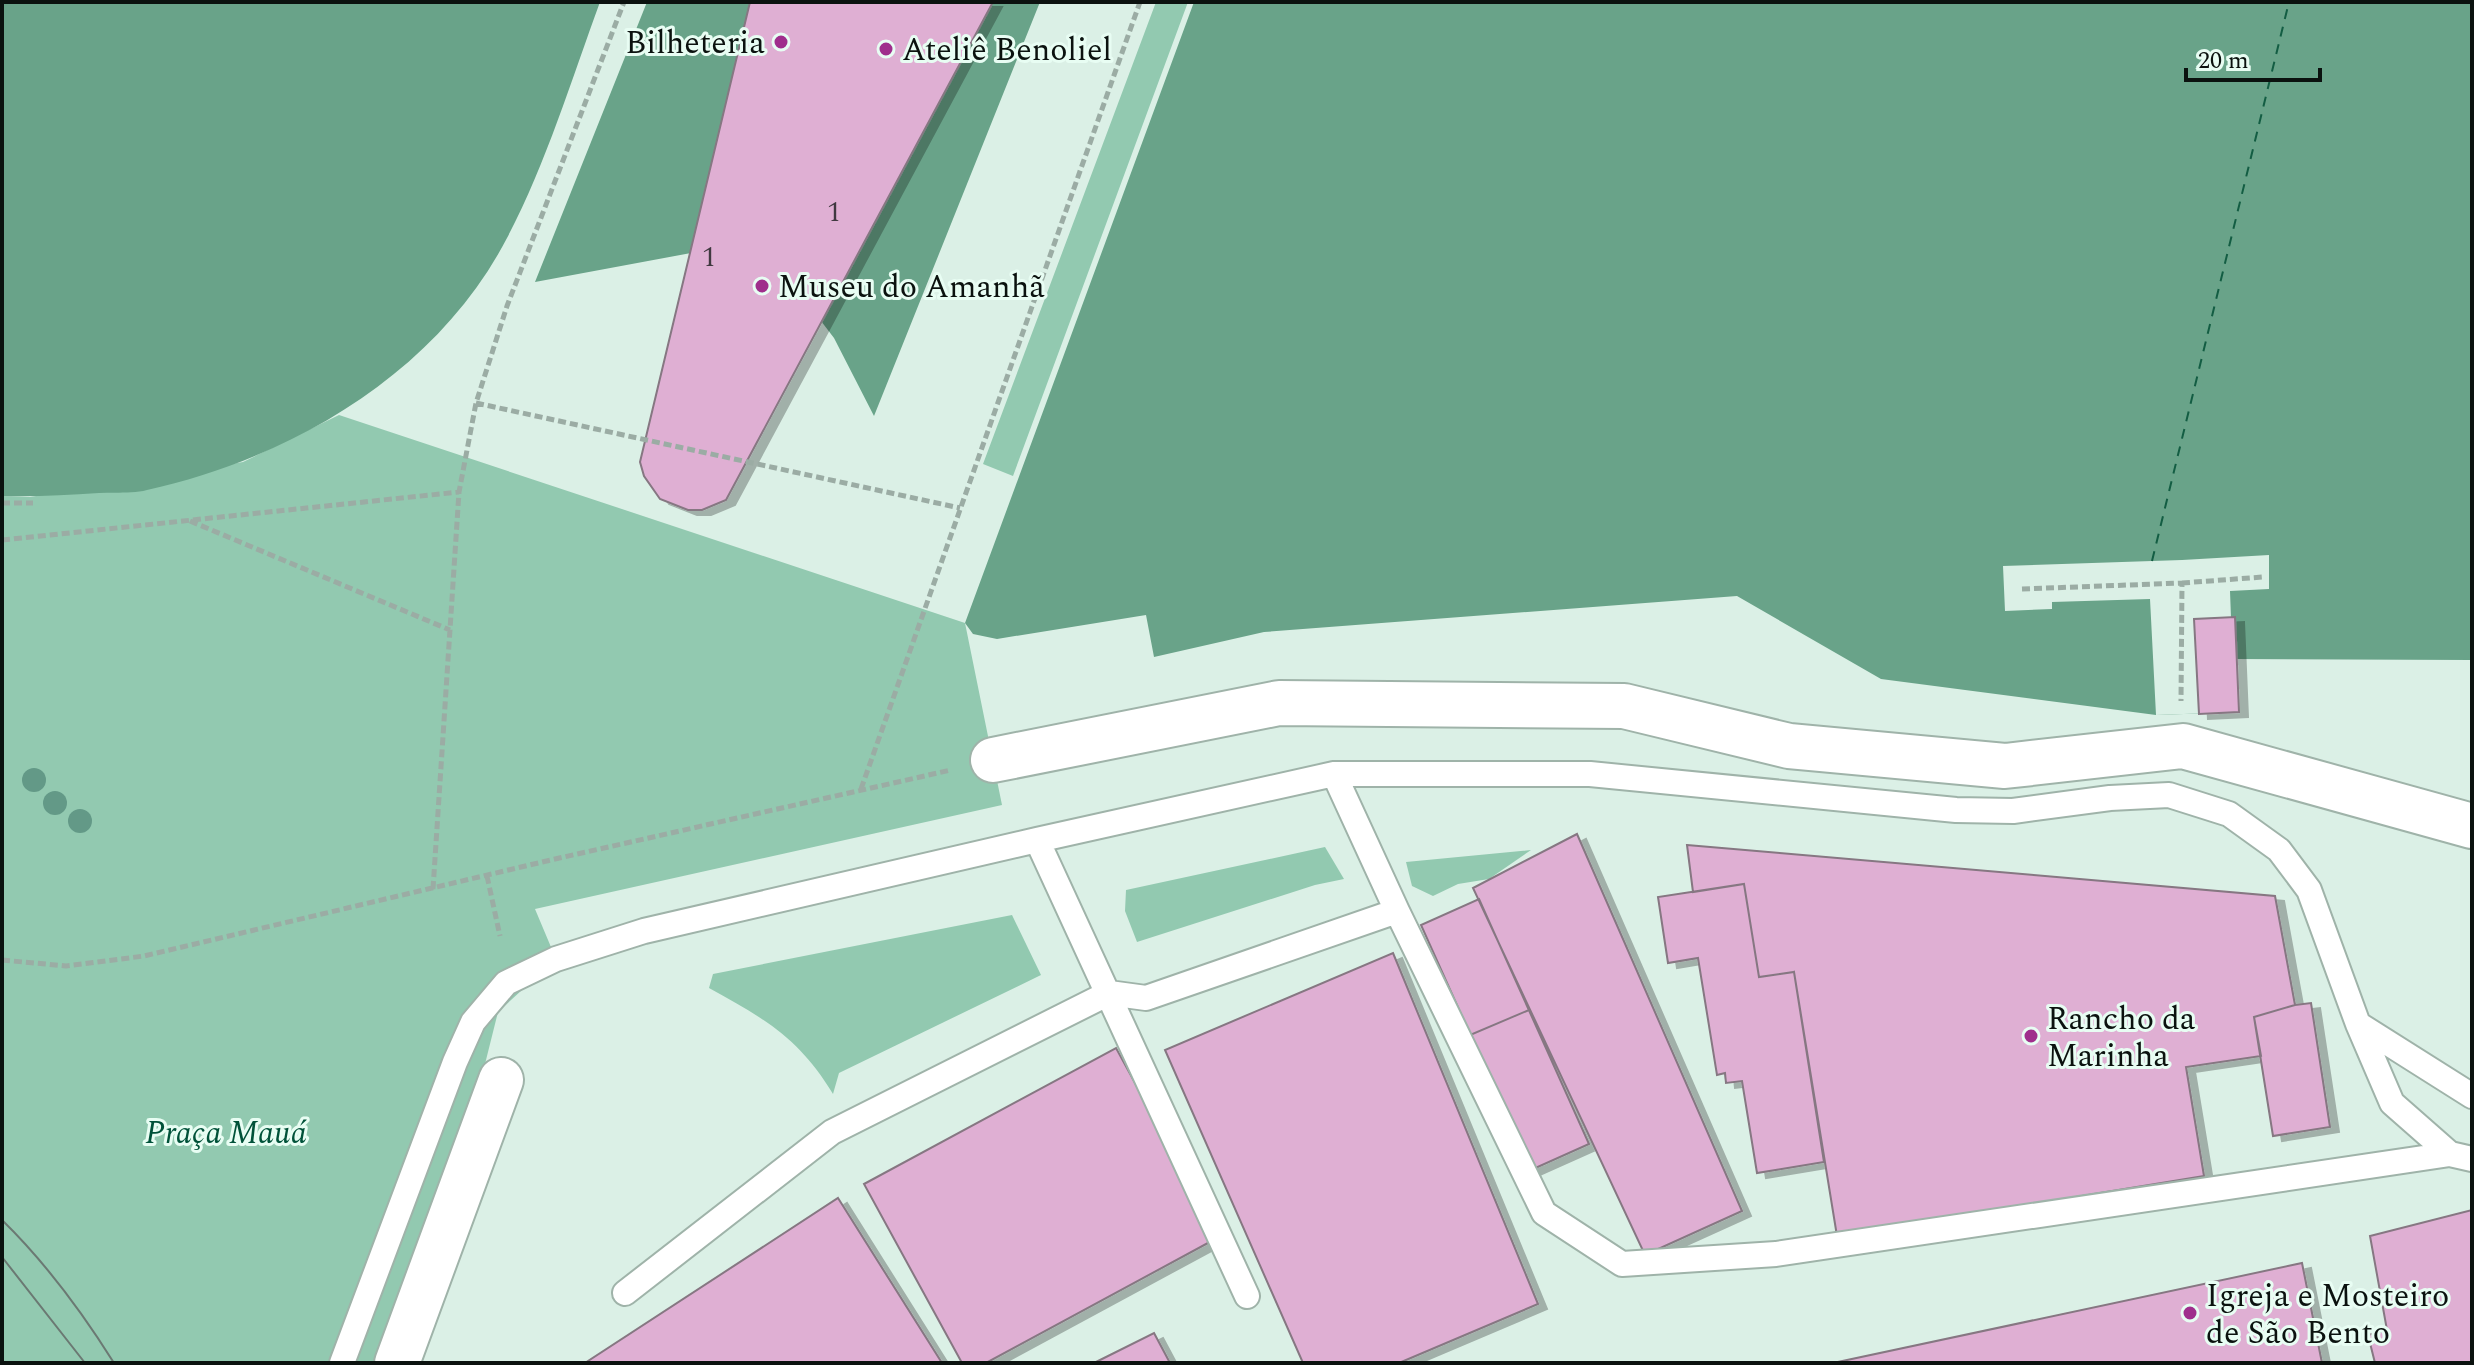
<svg xmlns="http://www.w3.org/2000/svg" width="2474" height="1365" font-family="Spectral,serif">
<style>
.green{fill:#92c9b0}
.water{fill:#69a389}
.pier{fill:#dbf0e6}
.lines{fill:none;stroke-linecap:round;stroke-linejoin:round}
.ferry{stroke:#135d43;stroke-width:2;stroke-dasharray:10 8;stroke-linecap:butt}
.building{fill:#dfafd3;stroke:#867782;stroke-width:2;filter:url(#shadow)}
.lane-casing{stroke:#9fb3a9;stroke-width:28}
.street-casing{stroke:#9fb3a9;stroke-width:48}
.path{stroke:#9baca4;stroke-width:5;stroke-dasharray:8 4;stroke-linecap:butt}
.lane{stroke:#fff;stroke-width:24}
.street{stroke:#fff;stroke-width:44}
.tram{stroke:#6b7973;stroke-width:2}
.tree{fill:#639987}
.poi-dot{fill:#9f2e8c;stroke:#e8fdf3;stroke-width:3}
.labels{text-anchor:middle;stroke-width:6;stroke-linejoin:round;paint-order:stroke}
.number-label{font-size:28px;fill:#403940}
.poi-label{font-size:32px;fill:#0b120f;stroke:#e8fdf3;text-anchor:start}
.park-label{font-size:32px;font-style:italic;fill:#005239;stroke:#e8fdf3}
</style>
<defs>
<filter id="shadow"><feDropShadow dx="9" dy="5" stdDeviation="0" flood-color="#0004"/></filter>
</defs>
<rect width="100%" height="100%" fill="#dbf0e6"/>
<path class="green" d="M1156,2h32l-175,474 -30,-12z
M339,415l626,208 37,182 -467,104 21,50 -58,53 -15,60 -101,291h-380v-867l28,1 213,-35z
M1325,847l19,32 -29,6 -178,57 -12,-31 1,-21z
M1531,850l-42,29 -31,5 -25,12 -21,-10 -6,-24z
M1012,915l29,60 -202,98 -6,21c-33,-55 -69,-76 -124,-106l4,-14z"/>
<path class="water" d="M2,2h598c-29,79 -54,162 -93,236 -70,135 -215,220 -360,252 -15,4 -33,2 -48,3 -33,2 -65,4 -97,3z
M647,2h103l-59,251 -156,29z
M993,2h47l-166,414 -40,-78 -13,-17z
M1194,2h1278v658l-236,-1 3,53 -83,3 -275,-36 -144,-83 -473,36 -110,25 -8,-42 -149,24 -24,-5 -8,-11z"/>
<path class="pier" d="M2269,555v34l-39,2 1,27 4,-1 4,95 -83,3 -6,-116 -98,3v7l-47,2 -2,-45 179,-6z"/>
<g class="lines">
<path class="ferry" d="M2152,561l137,-559"/>
</g>
<path class="building" d="M750,2h243l-267,498 -24,10h-14l-28,-11 -16,-23 -4,-14z
M2235,617l4,95 -40,2 -5,-95z
M1577,834l165,377 -97,44 -172,-367z
M1687,845l588,51 20,109 -41,12 7,39 -75,11 18,109 -367,60 -43,-264 -35,5 -15,-93 -51,8z
M1744,884l15,93 35,-5 30,190 -67,11 -15,-92 -16,2 -1,-10 -8,2 -19,-117 -30,5 -10,-66z
M1479,899l110,245 -58,26 -110,-245z
M1393,953l145,351 -139,59h-96l-138,-313z
M2311,1003l19,124 -57,9 -19,-119 41,-12z
M1529,1010l60,134 -58,26 -61,-135z
M1116,1048l103,189 -233,126h-24l-98,-179z
M838,1198l104,165h-357z
M2472,1210v153h-97l-7,-28 19,-5 -17,-94z
M2302,1263l20,100h-489z
M1154,1333l16,30h-76z"/>
<g class="lines">
<g class="lane-casing">
<path id="lane" d="M1334,774l63,137 147,302 78,51 154,-10 674,-100
M1037,840l210,456
M2358,1024l114,72
M625,1293l207,-161 277,-139 37,5 251,-87
M342,1363l113,-301 18,-40 33,-39 50,-24 88,-28 393,-91 297,-66h256l366,36 57,1 97,-13 59,-3 60,19 50,36 30,40 49,134 34,79 58,51 22,5"/>
</g>
<g class="street-casing">
<path id="street" d="M993,760l286,-57 345,3 165,40 216,20 178,-20 289,80
M397,1363l104,-283"/>
</g>
<path class="path" d="M476,403l484,105
M2,503h31
M190,521l260,109
M2,540l457,-48
M2182,583l81,-6
M2022,589l160,-6 -1,118
M861,789l279,-787
M487,876l13,60
M433,889l26,-397 17,-89 31,-97 117,-304
M2,960l64,6 78,-10 411,-97 396,-89"/>
<use href="#lane" class="lane"/>
<use href="#street" class="street"/>
<path class="tram" d="M2,1220c43,42 80,92 112,143
M2,1257l83,106"/>
</g>
<g class="tree">
<circle cx="34" cy="780" r="12"/>
<circle cx="55" cy="803" r="12"/>
<circle cx="80" cy="821" r="12"/>
</g>
<g class="poi-dot">
<circle cx="781" cy="42" r="8"/>
<circle cx="886" cy="49" r="8"/>
<circle cx="762" cy="286" r="8"/>
<circle cx="2031" cy="1036" r="8"/>
<circle cx="2190" cy="1313" r="8"/>
</g>
<g class="labels">
<g class="number-label">
<text x="834" y="221">1</text>
<text x="709" y="266">1</text>
</g>
<g class="poi-label">
<text x="765" y="53" text-anchor="end">Bilheteria</text>
<text x="902" y="60">Ateliê Benoliel</text>
<text x="778" y="297">Museu do Amanhã</text>
<text x="2047" y="1029">Rancho da<tspan x="2047" dy="37">Marinha</tspan></text>
<text x="2206" y="1306">Igreja e Mosteiro<tspan x="2206" dy="37">de São Bento</tspan></text>
</g>
<g class="park-label">
<text x="226" y="1143">Praça Mauá</text>
</g>
</g>
<rect width="2474" height="1365" fill="none" stroke="#0b120f" stroke-width="8"/>
<path d="M2186 68v12h134v-12" fill="none" stroke="#0b120f" stroke-width="4"/>
<text x="2198" y="68" font-size="24" fill="#0b120f" stroke="#e8fdf3" stroke-width="6" paint-order="stroke">20 m</text>
</svg>
